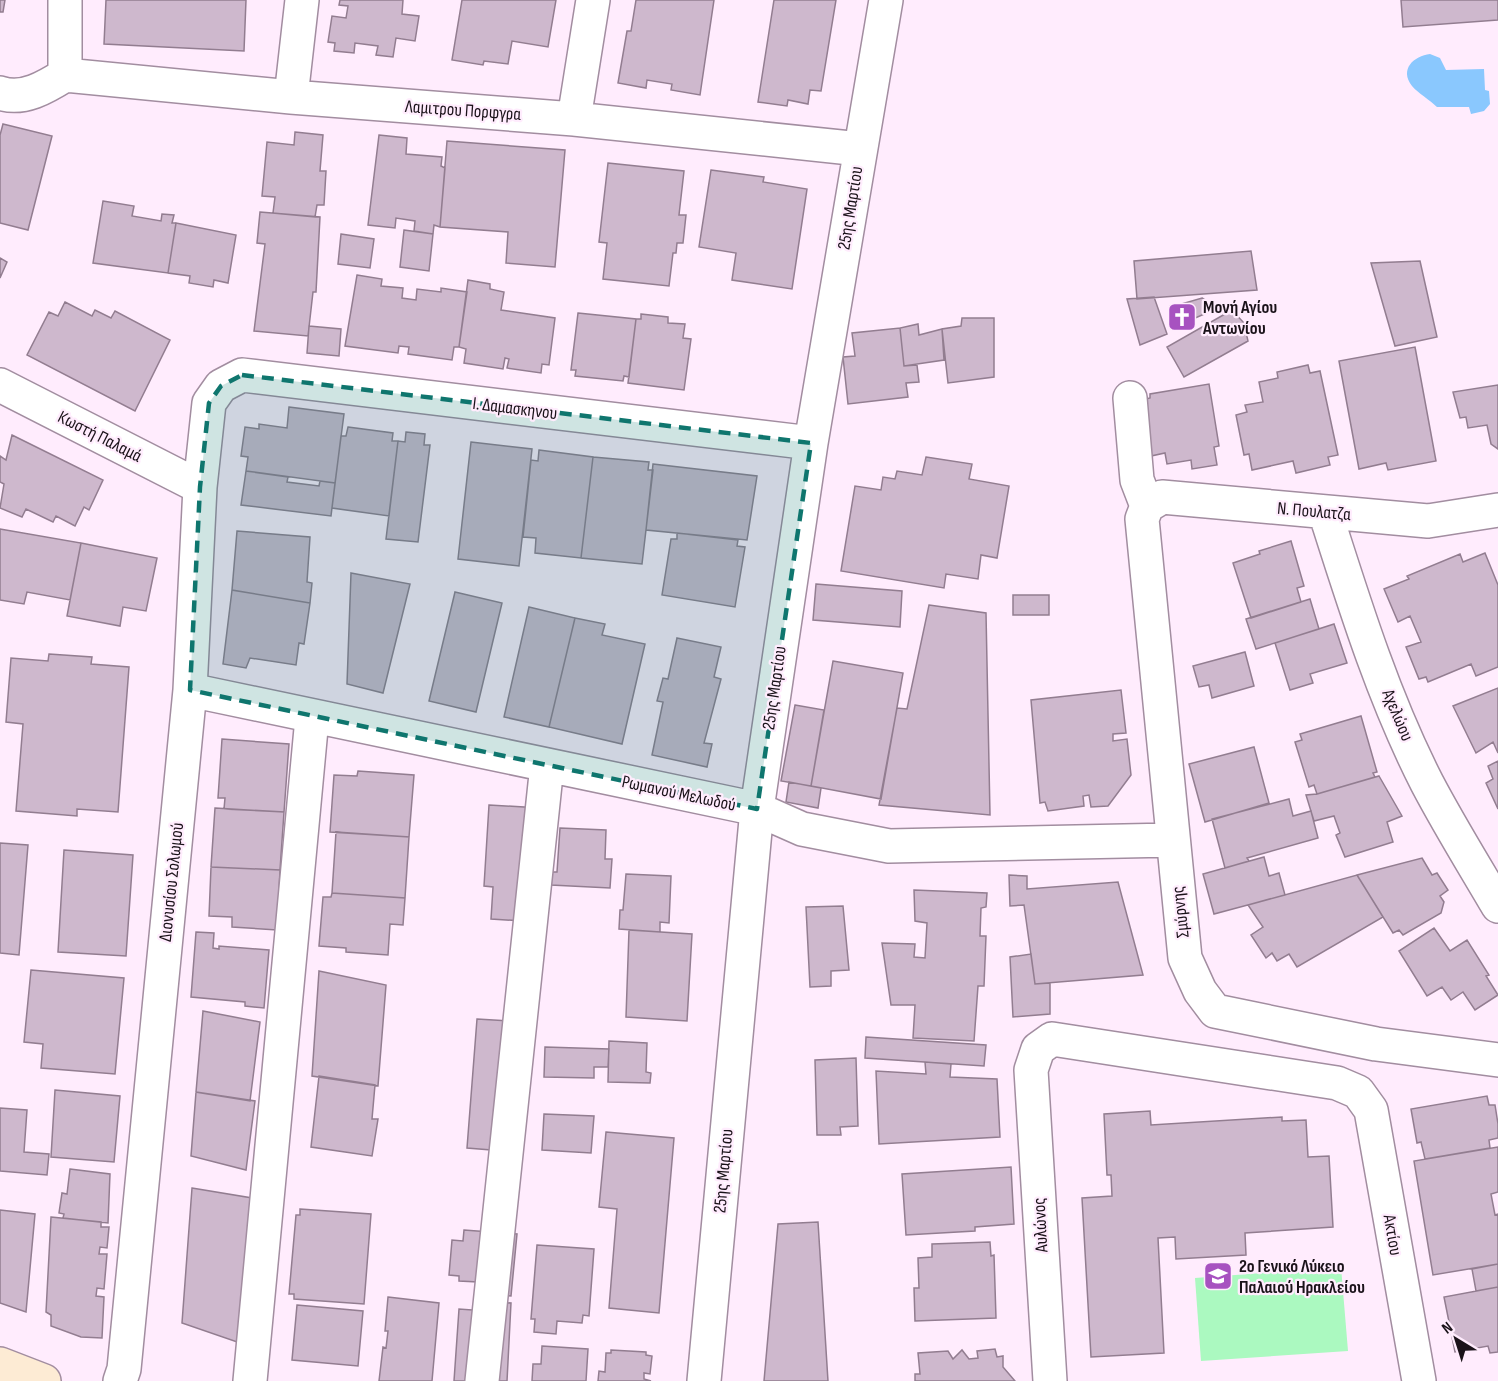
<svg xmlns="http://www.w3.org/2000/svg" width="1498" height="1381" font-family="'Sofia Sans Condensed',sans-serif">
<style>
.green{fill:#abf9c0}
.water{fill:#8ac8fe}
.building{fill:#ceb8cd;stroke:#927d90;stroke-width:1.5}
.lines{fill:none;stroke-linecap:round;stroke-linejoin:round}
.minor-casing{stroke:#a28da0;stroke-width:36}
.secondary-casing{stroke:#a28da0;stroke-width:36}
.minor{stroke:#fff;stroke-width:33}
.secondary{stroke:#fdebd4;stroke-width:33}
.marked{fill:#0f766e;fill-opacity:0.2;stroke:#0f766e;stroke-width:4.5;stroke-dasharray:12 8;stroke-linejoin:round}
.labels{text-anchor:middle;stroke-width:4.5;stroke-linejoin:round;paint-order:stroke}
.street-label{font-size:18px;fill:#1a1219;stroke:#ffecfd}
.poi-label{font-size:18px;font-weight:bold;fill:#1a1219;stroke:#ffecfd;text-anchor:start}
</style>
<rect width="100%" height="100%" fill="#ffecfd"/>
<path class="green" d="M1341,1267l7,84 -147,10 -6,-83z"/>
<path class="water" d="M1430,54l10,4 6,12 38,-1 1,21 4,1 1,13 -6,7 -13,3 -2,-7h-32c-7,-7 -19,-14 -25,-21 -13,-17 2,-30 18,-32z"/>
<path class="building" d="M0,0h5l-2,12h-3z
M106,0h140l-2,51 -140,-7z
M340,0h63l-1,14 17,2 -4,25 -19,-3 -3,19 -17,-2 2,-9 -23,-3 -1,10 -20,-2 1,-8 -7,-1 4,-26 14,2 2,-12 -9,-1z
M462,0h94l-8,47 -36,-6 -4,23 -24,-3 -1,4 -31,-5z
M636,0h78l-14,95 -29,-5 1,-6 -25,-4 -1,8 -28,-5 9,-52h4z
M774,0h62l-15,91 -11,-1 -2,14 -20,-4 -1,6 -29,-4z
M1401,0h97v20l-95,7z
M3,124l49,12 -24,94 -28,-7v-88z
M295,132l28,3 -3,36h6l-2,34h-7l-2,12 -42,-4 2,-16 -13,-1 5,-54 27,3z
M379,135l28,3 -1,16 36,3 -1,9 4,2 -5,59 -6,-2 -1,9 -19,-3 1,-10 -19,-3 -1,10 -27,-3z
M447,141l118,9 -10,117 -49,-4 2,-31 -68,-5z
M608,163l76,8 -5,44h7l-3,28h-6l-1,10h-3l-4,33 -66,-7 4,-36 -8,-1z
M711,170l53,7 -1,5 44,7 -15,100 -60,-9 4,-27 -37,-6z
M103,201l31,5 -2,10 29,5 1,-7 12,1 -2,8h4l-8,50 -75,-10z
M260,212l60,5 -4,75h-3l-5,44 -54,-5 11,-87 -8,-1z
M176,223l60,12 -8,48 -14,-3 -1,7 -24,-4 1,-7 -22,-3z
M404,230l29,4 -4,37 -29,-4z
M341,234l33,5 -4,29 -32,-4z
M1251,251l6,39 -120,9 -3,-38z
M0,258l7,4 -7,16z
M1420,261l17,76 -42,9 -24,-83z
M357,275l25,4 -1,7 22,2 -1,10 14,2 1,-11 24,3v-4l26,4 -8,55h-5l-2,13 -44,-6 1,-7 -10,-1 -1,7 -53,-7z
M468,280l22,4v5l14,3 -3,18 54,8 -6,47 -7,-1 -1,9 -34,-5 2,-9 -4,-1 -2,11 -39,-6 2,-14 -7,-2z
M1154,297l13,37 -27,11 -13,-46z
M1202,298l8,5 -1,9 -32,14 -6,-19z
M65,302l27,14 3,-6 16,8 4,-7 55,29 -35,71 -108,-56 22,-43 9,4z
M1232,310l12,13 4,18 -64,36 -17,-30z
M578,313l58,6 -7,58 -5,-1 -1,5 -48,-5 1,-6h-5z
M641,314l27,3v6l17,1 -2,14 8,1 -7,51 -56,-7 8,-64h5z
M962,318h32v59l-46,6 -6,-54 19,-3z
M918,324l1,11 23,-6 2,31 -40,6 -4,-38z
M309,326l32,3 -2,27 -32,-3z
M900,328l4,38 13,-1 2,17 -13,1 2,14 -60,7 -5,-47 12,-1 -3,-23z
M1415,347l21,114 -48,9 -2,-7 -27,6 -20,-108z
M1308,365l2,8 10,-2 18,84 -10,2 2,8 -34,8 -3,-12 -41,9 -3,-16 -5,1 -8,-40 11,-3 -2,-7 18,-3 -4,-20 19,-4 -1,-6z
M1209,384l10,62 -5,1 3,18 -25,4 -1,-9 -24,4 -2,-11 -14,3 -9,-56 8,-2v-4z
M1498,385v64l-7,-5 -4,-19 -19,3 -2,-11 -6,1 -7,-26z
M289,407l55,7 -9,69 -89,-12 2,-14 -7,-1 4,-29 14,2v-5l28,4z
M348,427l45,6 -1,8h6l-9,75 -57,-8 9,-72h5z
M406,432l19,2 -1,11h6l-12,97 -32,-3 12,-98 7,1z
M12,435l91,45 -14,30 -5,-3 -9,19 -19,-10 -3,6 -27,-13 -4,8 -22,-9 4,-24 -4,-2v-26l6,4z
M471,442l61,7 -13,117 -61,-7z
M539,450l54,7 -12,101 -46,-5 1,-15 -13,-1 8,-77 7,1z
M593,457l56,5 -1,8h5l-11,94 -61,-6z
M926,457l46,7 -3,15 40,7 -12,72 -16,-3 -3,24 -32,-5 -2,14 -103,-17 14,-85 26,4 2,-13 12,2 2,-8 25,4z
M653,464l104,12 -10,64 -101,-10z
M246,471l42,6 -1,5 32,4 1,-5 15,2 -4,33 -90,-11z
M0,529l81,14 -11,57 -43,-8 -3,12 -24,-4z
M237,531l73,6 -3,45 5,1 -2,20 -78,-13z
M677,533l61,7 -1,6 8,1 -10,60 -73,-12 9,-56h6z
M1291,541l13,45 -7,2 4,14 -50,16 -18,-55 27,-9 -1,-3z
M81,543l76,15 -11,53 -23,-4 -3,19 -53,-10z
M1485,553l13,32v82l-22,9 -5,-12 -43,18 -2,-5 -7,2 -13,-32 15,-5 -11,-26 -12,6 -14,-33 25,-10 -2,-3 53,-22 3,8z
M351,573l59,11 -27,109 -36,-9z
M816,584l86,7 -2,36 -87,-7z
M232,590l78,13 -6,41 -5,-1 -3,22 -46,-7 -4,10 -23,-4z
M455,592l47,11 -26,109 -47,-11z
M1013,595h36v20h-36z
M1310,599l9,30 -63,20 -10,-30z
M929,605l57,8 4,202 -111,-10 18,-97 10,1z
M529,607l46,11 -26,109 -45,-10z
M575,618l30,6 -3,11 43,9 -23,100 -73,-17z
M1334,624l13,39 -37,11 3,9 -23,7 -15,-47z
M677,638l44,9 -7,30 7,2 -17,64 8,1 -5,23 -55,-12 11,-53 -6,-1 6,-23 5,1z
M1245,652l9,34 -42,12 -3,-13 -10,2 -6,-21z
M49,654l43,3 -1,7 38,3 -11,145 -41,-3v7l-61,-5 7,-87 -17,-2 5,-64 37,3z
M833,661l70,12 -22,126 -70,-13z
M1498,688v65l-5,-11 -17,11 -23,-47z
M1121,690l5,43 -13,1v7l14,-2 4,36 -23,31 -17,1 -2,-12 -6,1 1,10 -36,5 -3,-9 -5,1 -9,-103z
M795,705l29,5 -13,76 -30,-5z
M1361,716l16,56 -4,1 2,4 -58,17 -3,-9 -5,2 -14,-45 7,-2 -2,-6z
M222,739l67,5 -5,68 -60,-3 1,-11h-7z
M1254,747l15,56 -64,19 -16,-58z
M1498,761v48l-12,-26 7,-4 -5,-13z
M358,771l56,4 -5,62 -79,-5 4,-57 23,1z
M1379,776l23,40 -15,6 6,20 -48,15 -9,-22 4,-2 -6,-17 -20,5 -8,-26 11,-1z
M789,782l32,6 -3,20 -32,-6z
M1289,799l4,17 18,-5 7,27 -71,20 2,3 -24,7 -13,-49z
M489,805l51,3 -17,113 -32,-2 2,-32 -9,-1z
M215,808l69,4 -4,58 -69,-3z
M560,828l46,2 -1,29h7l-2,29 -59,-3 1,-13h5z
M336,832l73,5 -4,61 -73,-5z
M0,843l28,2 -9,110 -19,-2z
M64,850l69,5 -7,101 -68,-4z
M1264,857l5,19 10,-3 6,22 -71,19 -11,-40z
M1422,858l10,17 5,-2 11,17 -8,6 4,6 -3,11 -38,22 -4,-5 -6,3 -36,-58z
M211,867l69,3 -3,60 -45,-3v-10l-23,-1z
M626,874l45,2 -2,47 -9,-1v10l-41,-3 1,-19h3z
M1009,875l18,1v13l91,-7 25,93 -108,9 -11,-79 -14,1z
M1357,875l26,42 -86,50 -8,-13 -12,7 -5,-8 -6,5 -15,-23 12,-8 -15,-22z
M914,890l73,3 -1,14 -5,1 -1,28h6l-2,50h-6l-4,55 -61,-3 2,-33h-24l-9,-62 33,1 -1,13 11,1 2,-35 -12,-2z
M332,893l73,5 -2,27 -13,-1 -2,31 -42,-3v-4l-27,-2 4,-49h8z
M843,906l6,64 -18,1v15l-21,1 -4,-80z
M1434,928l16,23 17,-11 22,35 -3,1 12,19 -23,15 -12,-18 -12,8 -9,-13 -15,9 -28,-45z
M629,930l63,4 -5,87 -61,-4z
M196,932l18,1 -1,15 6,1v-3l50,4 -5,58 -19,-2v-4l-54,-5z
M1031,954l4,30 15,-1v31l-37,3 -3,-60z
M31,970l93,8 -9,96 -74,-6 2,-24 -19,-2z
M319,971l67,14 -8,101 -66,-10z
M203,1011l57,11 -10,79 -54,-9z
M477,1019l50,3 -10,130 -50,-4z
M866,1037l120,8 -2,21 -119,-8z
M609,1041l38,2 -1,29 5,1 -1,10 -42,-1z
M545,1047l64,2 -1,18h-14v11l-50,-1z
M856,1058l2,68 -18,1 1,8h-24l-2,-75z
M925,1062l26,2 -1,13 47,2 3,58 -121,7 -3,-73 50,3z
M319,1076l56,9 -3,34h6l-6,37 -61,-9z
M55,1090l65,6 -6,66 -63,-5z
M196,1092l59,9 -9,69 -55,-14z
M1487,1096l2,9h6l3,19v14l-9,2 1,8 -65,11 -4,-17 -4,1 -6,-34z
M0,1108l27,2 -3,42 25,2 -2,21 -47,-4z
M1150,1111l1,14 131,-8v4l24,-1 2,37 21,-1 4,71 -88,6 1,22 -70,4 -1,-22 -17,1 6,115 -73,4 -9,-159 30,-2 -1,-21h-4l-3,-61z
M544,1114l50,2 -3,37 -49,-3z
M606,1132l68,6 -15,175 -50,-5 8,-99 -18,-2z
M1498,1147v45l-7,2 4,21 3,-1v50l-65,11 -19,-114z
M1011,1167l3,57 -39,3v4l-69,4 -4,-61z
M70,1169l40,5 -2,49 -45,-5 1,-4 -5,-1 3,-20 5,1z
M192,1188l60,10 -9,146 -61,-21z
M300,1209l71,5 -7,90 -70,-5v-5h-5l7,-79h4z
M0,1210l35,4 -9,98 -26,-9z
M51,1217l50,5v5h8l-2,21 -7,-1 -1,7h8l-3,35 -7,-1 -1,8 8,1 -2,41 -21,-1 -30,-11v-11l-5,-3z
M818,1222l10,159h-64l14,-157z
M464,1230l53,4 -6,62 -33,-3v-11l-19,-1v-5l-10,-1 3,-35 11,1z
M990,1242l1,14 3,-1 2,63 -81,3 -1,-33h5l-1,-30 14,-1v-13z
M537,1245l57,4 -5,67 -6,-1 -1,8 -25,-2 -1,13 -22,-2 1,-13h-4z
M1498,1264v23l-22,4 -4,-22z
M1498,1287v65l-8,1 -2,-7 -33,6 -11,-55z
M388,1297l51,6 -7,78h-53l4,-34 3,1 2,-17h-3z
M487,1302l24,1 -4,78h-53l5,-72 27,2z
M297,1305l66,6 -5,55 -66,-6z
M542,1346l46,3 -2,32h-54l1,-17h8z
M995,1349l2,8 6,-1v11l12,14h-100v-7h5l-2,-21 30,-2 5,8 9,-9 7,9 9,-1 -1,-7z
M611,1350l35,2v3l6,1 -2,18 -6,-1v6l7,2h-53l1,-10 6,1 1,-19h5z"/>
<g class="lines">
<g class="minor-casing">
<path id="minor" d="M65,0v75
M65,75l226,22 283,22 286,30
M0,93c23,8 46,-6 65,-18
M291,97l11,-97
M574,119l19,-119
M0,385l200,102
M1130,398l7,82 10,26
M1498,510l-70,11 -266,-24 -15,9 -5,13 43,439 15,33 15,20 161,33 122,16
M1325,512c29,91 58,185 102,271 22,42 47,82 71,123
M190,690l567,119 45,20 87,17 283,-6
M120,1381l4,-12 66,-679 10,-203 9,-84 12,-17 21,-11 569,68
M250,1381l62,-663
M482,1381l65,-616
M704,1381l53,-572 54,-366 75,-443
M1050,1381l-19,-311 7,-21 14,-10 285,44 21,9 13,18 48,271"/>
</g>
<g class="secondary-casing">
<path id="secondary" d="M0,1364l44,17"/>
</g>
<use href="#minor" class="minor"/>
<use href="#secondary" class="secondary"/>
</g>
<path class="marked" d="M242,375l569,68 -54,366 -567,-119 10,-203 9,-84 12,-17z"/>
<defs>
<g id="church-square" transform="scale(1.5)"><rect x="-9" y="-9" width="18" height="18" rx="4" fill="#a752c0" stroke="#ffecfd"/><path d="M-1.2-6h2.4v3.5h3.3v2.4h-3.3V6h-2.4V-.1h-3.3v-2.4h3.3Z" fill="#fff"/></g>
<g id="school-square" transform="scale(1.5)"><rect x="-9" y="-9" width="18" height="18" rx="4" fill="#a752c0" stroke="#ffecfd"/><path d="M0-5L7-2L0 1L-7-2ZM-4 1L0 2.5L4 1V4Q0 6-4 4Z" fill="#fff"/></g>
</defs>
<g fill-rule="evenodd">
<use href="#church-square" x="1182" y="317"/>
<use href="#school-square" x="1218" y="1276"/>
</g>
<g class="labels">
<g class="street-label">
<text transform="translate(463 110) rotate(4)" y="6">Λαμιτρου Πορφγρα</text>
<text transform="translate(850 208) rotate(-81)" y="6">25ης Μαρτίου</text>
<text transform="translate(515 408) rotate(7)" y="6">Ι. Δαμασκηνου</text>
<text transform="translate(100 436) rotate(27)" y="6">Κωστή Παλαμά</text>
<text transform="translate(1314 511) rotate(5)" y="6">Ν. Πουλατζα</text>
<text transform="translate(774 688) rotate(-82)" y="6">25ης Μαρτίου</text>
<text transform="translate(1398 715) rotate(67)" y="6">Αχελώου</text>
<text transform="translate(679 793) rotate(12)" y="6">Ρωμανού Μελωδού</text>
<text transform="translate(171 882) rotate(-84)" y="6">Διονυσίου Σολωμού</text>
<text transform="translate(1180 912) rotate(-96)" y="6">Σμύρνης</text>
<text transform="translate(723 1171) rotate(-85)" y="6">25ης Μαρτίου</text>
<text transform="translate(1040 1225) rotate(-93)" y="6">Αυλώνος</text>
<text transform="translate(1393 1235) rotate(80)" y="6">Ακτίου</text>
</g>
<g class="poi-label">
<text x="1203" y="313">Μονή Αγίου<tspan x="1203" dy="21">Αντωνίου</tspan></text>
<text x="1239" y="1272">2ο Γενικό Λύκειο<tspan x="1239" dy="21">Παλαιού Ηρακλείου</tspan></text>
</g>
</g>
<g transform="translate(1456 1339) rotate(322)" stroke="#ffecfd" stroke-width="4.5" paint-order="stroke">
<path d="M0-4.5L10 22L0 15L-10 22Z" fill="#1a1219"/>
<text y="-9" font-size="16" font-weight="bold" text-anchor="middle" fill="#1a1219">N</text>
</g>
</svg>
